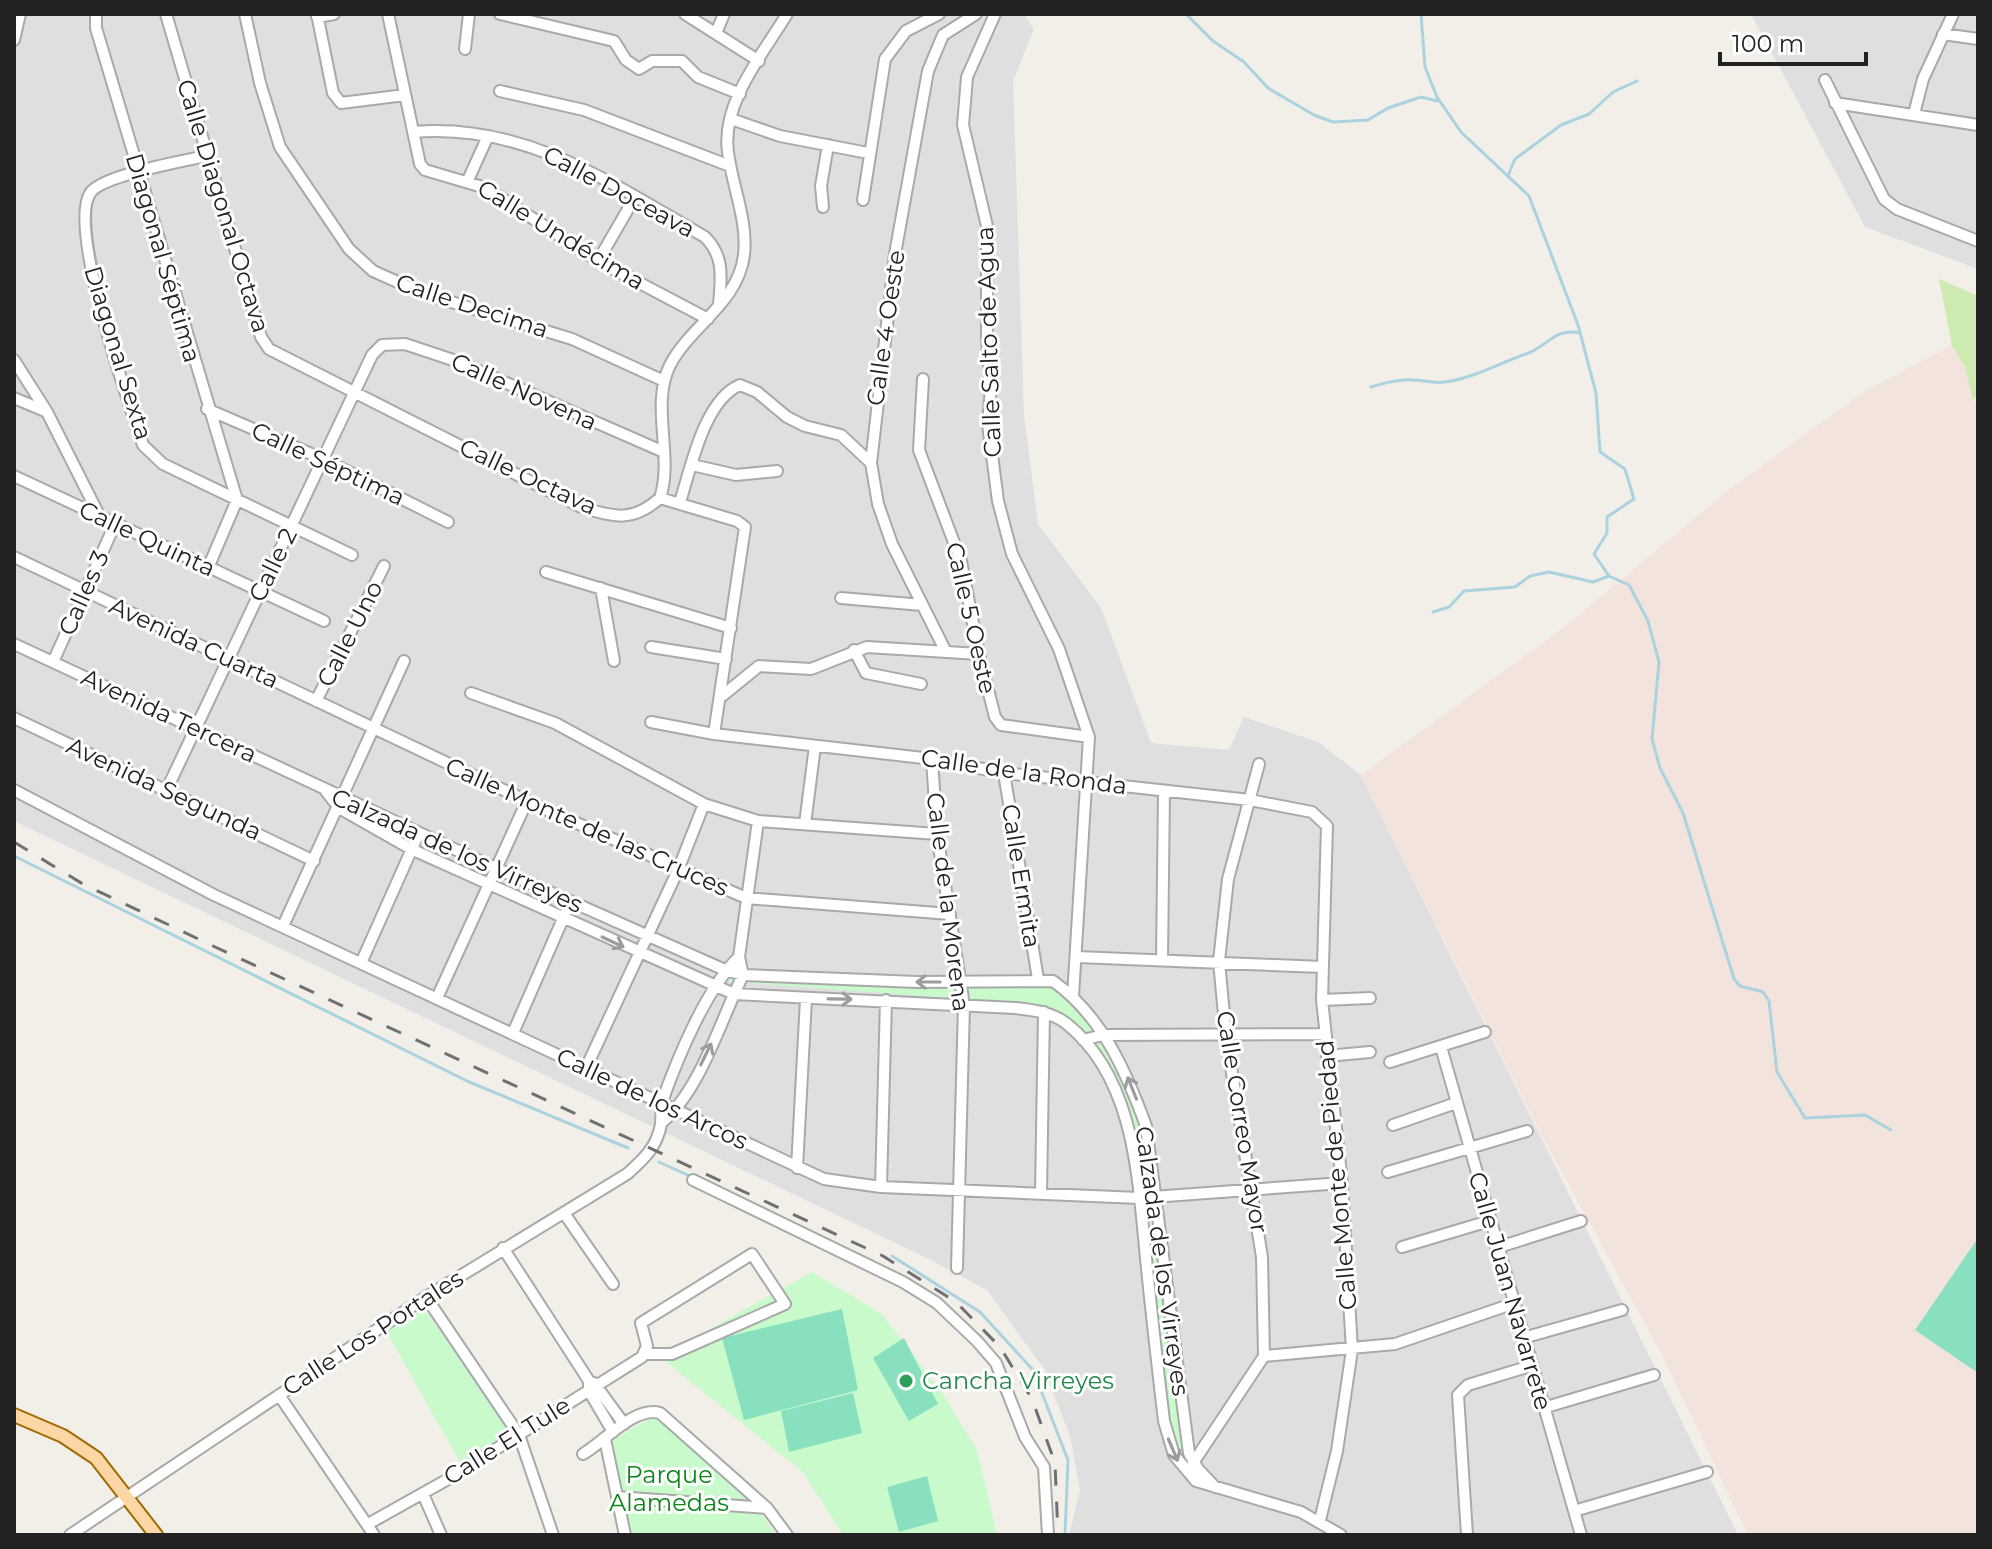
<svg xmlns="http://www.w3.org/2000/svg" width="1992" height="1549" font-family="Montserrat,sans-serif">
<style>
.residential{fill:#e0dfdf}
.military{fill:#f3e3dd}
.grass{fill:#cdebb0}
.park{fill:#c8facc}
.pitch{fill:#88e0be}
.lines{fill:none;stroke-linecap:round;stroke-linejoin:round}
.stream{stroke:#aad3df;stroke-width:3}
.minor-casing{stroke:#a9a9a9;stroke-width:14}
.major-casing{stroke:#a06b00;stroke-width:16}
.minor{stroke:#fff;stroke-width:10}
.major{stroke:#fcd6a4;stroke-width:12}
.rail{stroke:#707070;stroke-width:3;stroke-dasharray:16 16;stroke-linecap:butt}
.oneway{stroke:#9c9c9c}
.leisure-dot{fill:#2e9e5b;stroke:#fff;stroke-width:3}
.labels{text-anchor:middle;stroke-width:6;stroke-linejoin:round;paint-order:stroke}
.street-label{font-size:24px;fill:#222;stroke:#fff}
.leisure-label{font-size:24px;fill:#27864d;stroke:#fff;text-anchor:start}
.park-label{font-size:24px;fill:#0c8416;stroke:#fff}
</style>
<rect width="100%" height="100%" fill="#f2efe9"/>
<path class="residential" d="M14,14h1010l10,15 -21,52 11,334 14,109 63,84 50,135 78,7 15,-33 74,25 43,33 377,760h-669l11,-45 -10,-54 -26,-67 -57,-79 -60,-32 -913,-437z
M1751,14h227v255l-113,-42z"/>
<path class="military" d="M1952,345l13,22 13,44v1124h-230l-87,-182 -119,-217 -181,-361 205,-149 164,-137 132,-96z"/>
<path class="grass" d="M1939,279l39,17v99l-5,5 -8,-33 -13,-22z"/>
<path class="park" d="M729,969l228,11 92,-6 37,33 66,129 4,54 -16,3 -23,-102 -51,-72 -26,-14 -316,-24z
M1157,1194l35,259 -11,8 -9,-16 -32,-248z
M812,1272l70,42 60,79 35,57 20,85h-154l-40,-63 -143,-115z
M422,1306l91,127 -52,31 -75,-133z
M656,1415l94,84 26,36h-146l-19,-94z"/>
<path class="pitch" d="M1978,1238v135l-63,-43z
M842,1309l16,81 -114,30 -22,-82z
M904,1338l34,66 -29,17 -36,-63z
M853,1393l9,40 -73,19 -8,-41z
M927,1476l11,45 -39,11 -12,-45z"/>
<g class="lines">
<path class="stream" d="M1186,14l27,27 31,21 24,26 46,27 19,7 35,-2 20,-12 33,-11 17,4
M1421,14l4,53 12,30 24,35 68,64 49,129 18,68 4,59 25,17 9,30 -27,18v16l-13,21 15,22 20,9 19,36 11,41 -7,77 8,29 23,45 51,166 6,7 23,6 6,9 8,71 28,46 60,-3 26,15
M1508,176l7,-17 46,-34 28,-11 24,-22 24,-11
M1371,387c14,-4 28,-8 42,-7 11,0 21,4 31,2 28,-3 56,-19 82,-28 21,-7 29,-27 54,-21
M1433,612l16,-5 15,-16 51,-4 15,-11 19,-4 44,10 16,-6
M14,856l453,225 161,67
M659,1162l33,15
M892,1256l88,56 53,58 35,90 -3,75"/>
<g class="minor-casing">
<path id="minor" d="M96,14v14l141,472 -29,68
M166,14l95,323 8,12 312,158c34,10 51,16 79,-9l77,23 8,6 -31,207
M245,14l15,69 20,64 69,102 24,22 49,22 150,46 92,42
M317,14l16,79 8,10 64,-8
M388,14l32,150 5,6 61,18 112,73 110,58
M500,14l114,27 12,19 13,9 13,-8h30l16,16 42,17
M685,14l74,47
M995,14l-28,63 -4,48 24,101v113l4,48 -3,37 10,77 14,53 47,95 30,88 -16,259
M317,17l17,-3
M716,33l8,-19
M1943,34l35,5
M14,40l6,-26
M465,49l4,-35
M1825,80l59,119 13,10 81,32
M500,91l84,19 146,56
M1835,103l143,22
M1914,114l9,-35 30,-65
M731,119l49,17 88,17
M413,132c111,-10 200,52 292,105 20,20 16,41 14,68
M206,156c-23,5 -102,19 -115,36 -25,32 38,212 52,253l20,19 189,91
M468,180l20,-44
M863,200l22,-141 21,-28 33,-17
M823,207l-2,-21 7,-41
M598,261l37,-64
M14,360l33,52 53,105
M923,379l-4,71 42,111 18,93 16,63 6,8 88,12
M14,398l31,13
M207,409l116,50 125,63
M692,465l44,10 41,-4
M14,476l310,145
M660,498c14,-42 -10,-93 10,-133 21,-40 68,-62 74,-110 4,-35 -12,-69 -16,-103 -7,-49 35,-98 59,-138
M680,502c11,-34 24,-102 60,-117l17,7 30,25 18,9 36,9 30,28
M14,557l513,244 219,97 204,16
M546,572l185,56
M601,588l13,73
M841,598l81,7
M14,644l466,217 245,109 18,5 174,7 136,-1c49,35 73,90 93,145l43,327 9,16 17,18
M651,647l75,12
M854,650l12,23 55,11
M945,650l-53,-106 -14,-40 -7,-41 24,-209 33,-183 15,-36 33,-21
M53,662l62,-138
M471,693l84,30 149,81 54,17 179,13
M722,696l37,-30 52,3 56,-22 112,7
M316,701l68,-135
M14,718l300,143
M651,722l63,12 218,25 72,14 246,27 62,12 15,14 -5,174 20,183 10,167 -15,101 -17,69
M932,759l5,75 27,171 -7,263
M1004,773l34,206
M167,789l205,-434 10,-10 23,-1 51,17 208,91
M14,790l200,105 610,284 57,8 258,11 203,-15
M325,790l14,18 72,41 323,145 281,14c18,2 37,4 52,16 71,57 71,162 80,244 5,51 11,102 17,153l10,34 22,26 105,31 40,23
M805,824l10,-78
M283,926l121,-265
M1077,957l245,10
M1162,960l2,-169
M361,963l58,-130
M437,998l90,-197
M1322,1000l48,-2
M513,1033l52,-119
M1083,1040l20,-5 221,-1
M1441,1047l140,488
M1327,1056l43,-4
M1390,1062l95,-30
M586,1068l92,-198 26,-66
M661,1123c39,-31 60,-104 82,-148l-4,-18 19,-136
M1393,1125l63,-22
M797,1168l9,-169
M1388,1172l139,-41
M693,1180l210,102 34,21 40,38 19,22 29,74 19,30 4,68
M881,1187l5,-187
M1041,1193l3,-181
M564,1213l49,71
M1402,1247l87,-26
M503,1248l86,133v10l24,41
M1496,1248l85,-27
M426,1297l93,138 34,100
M1523,1338l99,-28
M1264,1356l131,-12 117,-40
M594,1383l30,41
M279,1395l95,140
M1543,1408l111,-33
M605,1439l20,96
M583,1454c21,-12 51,-48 77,-41l107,95 20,27
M1193,1463l71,-107 -2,-99 -36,-221 -7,-75 9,-82 31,-115
M423,1494l18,41
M617,1497l150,11
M1574,1511l133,-39
M368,1524l82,-46 192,-121 5,-11 -6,-23 111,-69 33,50 -113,50h-28
M70,1535l356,-238 201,-123c17,-15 30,-27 34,-50 1,-8 -1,-17 2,-25 15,-42 44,-112 76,-142
M1467,1535l-9,-140 10,-10 62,-19"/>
</g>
<g class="major-casing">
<path id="major" d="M14,1415l49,21 33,22 60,77"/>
</g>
<use href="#minor" class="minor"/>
<use href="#major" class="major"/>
<path class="rail" d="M14,842l69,42 130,62 670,310 73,46 44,45 32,52 23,64 3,72"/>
</g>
<defs><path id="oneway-shaft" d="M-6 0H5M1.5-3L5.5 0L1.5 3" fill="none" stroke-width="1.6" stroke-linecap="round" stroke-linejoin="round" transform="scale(2)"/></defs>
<g class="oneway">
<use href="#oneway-shaft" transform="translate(613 942) rotate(25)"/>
<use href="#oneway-shaft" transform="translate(928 982) rotate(180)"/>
<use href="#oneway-shaft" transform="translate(840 999) rotate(1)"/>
<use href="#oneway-shaft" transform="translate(706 1054) rotate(-64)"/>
<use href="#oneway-shaft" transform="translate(1132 1088) rotate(-112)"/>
<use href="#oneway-shaft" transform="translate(1173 1450) rotate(67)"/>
</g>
<circle class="leisure-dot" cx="906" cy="1381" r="8"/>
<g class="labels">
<g class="street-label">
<text transform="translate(619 192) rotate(28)" y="8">Calle Doceava</text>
<text transform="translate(223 206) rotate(73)" y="8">Calle Diagonal Octava</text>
<text transform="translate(561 235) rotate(31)" y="8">Calle Undécima</text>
<text transform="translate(163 258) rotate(74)" y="8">Diagonal Séptima</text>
<text transform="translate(472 306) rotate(18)" y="8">Calle Decima</text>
<text transform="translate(886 328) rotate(-82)" y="8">Calle 4 Oeste</text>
<text transform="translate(989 342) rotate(-92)" y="8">Calle Salto de Agua</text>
<text transform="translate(118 353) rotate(73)" y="8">Diagonal Sexta</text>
<text transform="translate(524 392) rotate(24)" y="8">Calle Novena</text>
<text transform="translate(328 464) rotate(25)" y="8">Calle Séptima</text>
<text transform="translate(528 477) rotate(25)" y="8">Calle Octava</text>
<text transform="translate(147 539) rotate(25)" y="8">Calle Quinta</text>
<text transform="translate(273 565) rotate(-64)" y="8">Calle 2</text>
<text transform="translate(84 593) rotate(-66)" y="8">Calles 3</text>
<text transform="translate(971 618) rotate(77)" y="8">Calle 5 Oeste</text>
<text transform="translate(350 634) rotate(-63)" y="8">Calle Uno</text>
<text transform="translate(194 643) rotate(25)" y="8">Avenida Cuarta</text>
<text transform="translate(169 716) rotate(25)" y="8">Avenida Tercera</text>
<text transform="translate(1024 772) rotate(8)" y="8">Calle de la Ronda</text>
<text transform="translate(164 789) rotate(25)" y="8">Avenida Segunda</text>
<text transform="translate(587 827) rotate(24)" y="8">Calle Monte de las Cruces</text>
<text transform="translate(457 851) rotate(24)" y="8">Calzada de los Virreyes</text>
<text transform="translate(1021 876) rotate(81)" y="8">Calle Ermita</text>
<text transform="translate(948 902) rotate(83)" y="8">Calle de la Morena</text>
<text transform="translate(652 1099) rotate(25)" y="8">Calle de los Arcos</text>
<text transform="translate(1242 1122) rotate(81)" y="8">Calle Correo Mayor</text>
<text transform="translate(1337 1175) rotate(-95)" y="8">Calle Monte de Piedad</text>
<text transform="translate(1162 1261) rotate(82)" y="8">Calzada de los Virreyes</text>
<text transform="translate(1510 1291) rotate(74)" y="8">Calle Juan Navarrete</text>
<text transform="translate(373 1333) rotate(-33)" y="8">Calle Los Portales</text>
<text transform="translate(507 1441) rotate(-32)" y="8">Calle El Tule</text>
</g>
<g class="leisure-label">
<text x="922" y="1389">Cancha Virreyes</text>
</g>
<g class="park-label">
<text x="669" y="1483">Parque<tspan x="669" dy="28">Alamedas</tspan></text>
</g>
</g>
<rect width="1992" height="1549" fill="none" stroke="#222222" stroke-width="32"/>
<path d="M1720 52v12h146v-12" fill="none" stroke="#222222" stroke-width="4"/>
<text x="1732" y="52" font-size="24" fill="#222222" stroke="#ffffff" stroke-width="6" paint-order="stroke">100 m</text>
</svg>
